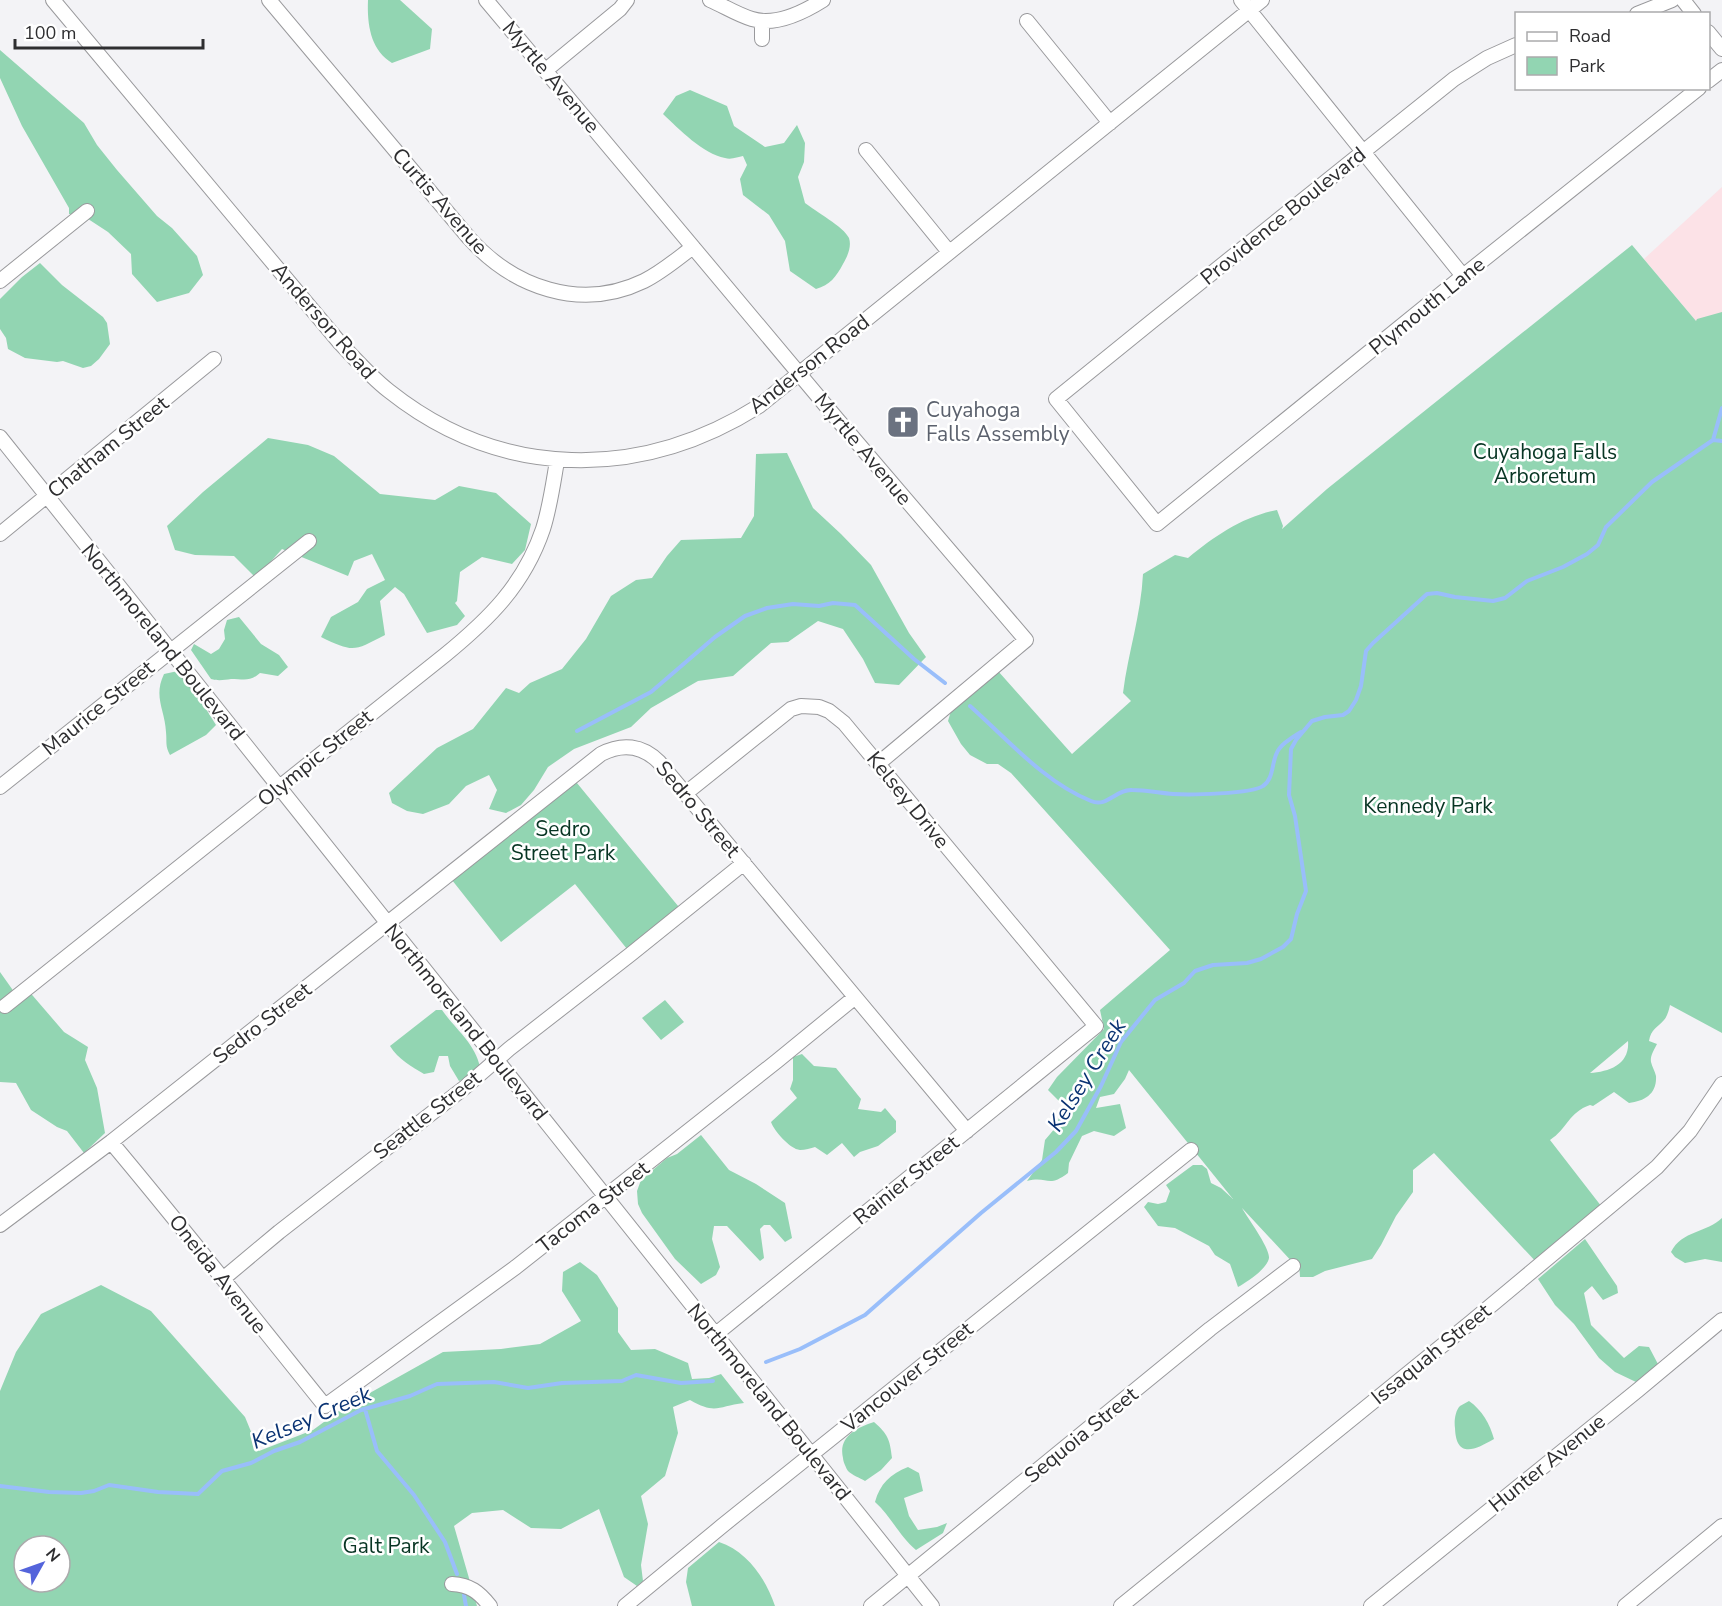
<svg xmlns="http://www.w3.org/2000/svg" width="1722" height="1606" font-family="'Nunito Sans',sans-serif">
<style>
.industrial{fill:#fce2e7}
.green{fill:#92d5b2;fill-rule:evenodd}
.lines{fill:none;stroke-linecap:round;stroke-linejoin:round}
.stream{stroke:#99befa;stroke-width:4}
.minor-casing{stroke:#99999c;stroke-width:16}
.minor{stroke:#fff;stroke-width:14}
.labels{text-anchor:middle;stroke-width:5;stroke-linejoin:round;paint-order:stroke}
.street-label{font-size:21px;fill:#2e2e30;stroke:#fff}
.worship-label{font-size:21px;fill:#5b616d;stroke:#fff;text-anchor:start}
.park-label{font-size:21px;fill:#073523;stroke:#fff}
.water-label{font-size:22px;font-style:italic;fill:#0a3373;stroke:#fff}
</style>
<rect width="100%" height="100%" fill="#f3f3f6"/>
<path class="industrial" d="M1722,187v165l-78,-93z"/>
<path class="green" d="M368,0h32l32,29 -2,20 -38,14c-22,-13 -25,-40 -24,-63z
M0,50l84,73 13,22 20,25 40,46 15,12 25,28 6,19 -14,18 -32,9 -25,-28 -1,-20 -23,-22 -26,-17 -13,-1v-6l-47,-82 -22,-48z
M690,90l37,16 7,20 31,21 19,-4 13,-18 8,18 -1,19 -6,15 7,26c10,8 39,24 44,35 3,9 -2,19 -6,26 -7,13 -13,21 -27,25l-26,-18 -5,-30 -16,-26 -26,-20 -3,-16 7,-14 -4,-9c-5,1 -12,4 -18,2 -22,-4 -46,-29 -62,-44l13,-18z
M1632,245l64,76 1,-2 25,-7v721l-52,-28c-1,5 -3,12 -6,15 -7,8 -13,9 -15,21l8,3c-3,6 -7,12 -6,18 1,5 4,9 5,14 1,18 -11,25 -27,27l-15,-11 -21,14 -3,-1c-21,7 -23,24 -40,35l55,71 -66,54 -105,-112 -21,17v22l-17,24 -15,29 -9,14 -47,12 -12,6h-13l-1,-15 -4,3 -53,-57c5,9 28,40 27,50 -2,11 -22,24 -31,29l-8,-23 -15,-9 -6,-9 -34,-18 -17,-2 -14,-19 4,-5 10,2 8,-2 4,-11 -4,-6 27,-20h9l5,4 4,14 10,5 12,11 -104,-129 -4,9 -11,15 -14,3 -4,11 24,-4 6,24 -12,8 -20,-5 -12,5 -13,27 -1,10c-21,16 -20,2 -41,8l15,-21 3,-20 11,-13 7,-22 -15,-15 9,-13 47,-48 -4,-19 70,-60 -159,-177 -13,-9h-11l-17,-9 -9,-11 -13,-23 3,-10 47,-40 74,83 59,-53 -8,-8c5,-40 18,-78 20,-119l32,-19 13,3c27,-22 54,-41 89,-48l6,16 -1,3 45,-40zM1628,1041c2,23 -18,31 -38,32z
M40,263l22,22 41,32 4,6 3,21 -11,15 -8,7 -8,2 -20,-7 -6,1 -32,-4 -17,-9 -2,-11 -6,-9v-30l22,-22z
M268,438l40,7 26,11 46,38 55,6 24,-14 37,7 35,31 -6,26 -13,14 -30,-7 -22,15 -3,29 -2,2 10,13 -8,9 -30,8 -23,-39 -9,-7 -15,14 5,34c-31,16 -31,18 -64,2l10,-20 27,-15 9,-13 18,-9 -13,-26 -18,7 -6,15 -66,-27 -16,18 -12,9 -20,-20 -39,-1 -20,-5 -8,-24 36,-34z
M787,453l26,55 28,26 30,31 38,68 17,24 -27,28 -24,-2 -12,-24 -20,-30 -25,-8 -30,21 -17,1 -38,33 -35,5 -47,27 -20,19 -57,22 -26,18 -14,23 -13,15 -15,8 -17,-4 8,-19 -8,-15 -23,11 -17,18 -26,10 -16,-3 -15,-8 -3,-10 48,-45 36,-19 33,-41 13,5 11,-10 32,-14 24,-30 25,-43 25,-16 16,-2 15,-22 14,-16 60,-2 13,-22 2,-62z
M239,617l22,27 18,11 9,12 -10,9 -18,-3c-10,9 -16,6 -29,6 -7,1 -13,2 -20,0l-20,-29 3,-6 17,10 8,-5 6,-10 -1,-9 3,-10z
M178,671l8,6 30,48 -10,10 -36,20c-5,-9 -3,-13 -4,-23 -1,-22 -13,-35 -2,-58z
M572,777l111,135 -52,42 -56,-70 -74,58 -53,-67z
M0,972l17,24 10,-7 37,43 24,15 -3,13 12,28 8,45 -21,20 -17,-22 -10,-4 -26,-17 -15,-27 -16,-1z
M665,1000l19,22 -23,18 -19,-22z
M436,1010h6c13,19 33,33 38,57l-11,10 -10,4 -9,-15 -2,-10h-9l-5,16 -10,2c-12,-7 -26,-15 -34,-28z
M802,1054l12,12 22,2 25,31 -3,10 23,3 4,-4 11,13v11l-18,14 -18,6 -6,5 -12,-14 -15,12 -12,-8c-4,1 -10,3 -15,3 -10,-1 -26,-19 -29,-28l26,-24 -7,-9 3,-9v-23z
M701,1135l28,35 27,14 29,19 7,35 -7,4 -15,-17h-6l-4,4 4,29 -4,3 -33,-35h-13l-2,13 8,28 -4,8 -15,9 -26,-25 -33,-46 -4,-9 -1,-13 4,-11 26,-22 10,-4z
M1722,1218v44l-17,-3 -20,4 -10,-6 -4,-5c11,-22 36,-19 51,-34z
M1585,1239l32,47 1,7 -15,7 -11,-14 -8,7 7,32 33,33 15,-12 10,1 10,19 -23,16 -21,-10 -16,-14 -25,-34 -19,-19 -17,-26z
M580,1262l17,13 21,33v24l13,18 24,-1 33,14 4,16 17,-1 12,-4 23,29c-26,3 -28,12 -54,-3l-17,7 5,26 -13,43 -24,20 7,28 -7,41 2,16 -6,5 -13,-9 -25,-68 -38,20 -30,-1 -28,-18 -31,3 -18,13 23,80h-477v-215l16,-39 25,-38 60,-29 50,26 94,106 14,34 54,-21 30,-22 100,-56 58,-3 39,-5 41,-23 -19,-30 1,-19zM24,1546h36v36h-36z
M1469,1401c13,9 21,23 25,38 -19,11 -38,20 -39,-11 -1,-6 0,-17 5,-22 3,-2 6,-3 9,-5z
M874,1422c14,12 16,18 18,36l-11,12 -16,11c-5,-3 -13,-6 -17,-10 -2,-3 -5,-10 -5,-13 -5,-21 13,-30 31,-36z
M908,1467l11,6 4,18 -19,7 5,18 9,14 19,-3 10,-4 -4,10 -27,17c-17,-14 -25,-34 -41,-48 5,-18 15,-28 33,-35z
M719,1542c28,9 47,37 56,64h-83l-6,-24 2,-14z"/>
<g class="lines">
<path class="stream" d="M1713,440l9,-32
M970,706c36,32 75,77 121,95 16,7 25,-12 41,-11 14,0 28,3 41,4 16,1 79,0 90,-8 12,-8 8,-27 16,-37 5,-7 14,-12 22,-17
M577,731l74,-39 64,-55 30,-21 22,-8 26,-4 26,2 14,-3 22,2 59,54 31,24
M766,1362l34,-13 65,-34 116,-102 75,-61 20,-21 25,-45 20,-44 34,-42 29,-17 11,-12 18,-6 34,-2 14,-4 22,-12 8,-8 6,-25 9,-23 -11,-75 -6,-21 2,-46 5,-9 16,-19 13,-4 18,-2 6,-4 7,-11 5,-14 5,-35 7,-8 54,-49 10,-1 18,4 38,4 12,-3 22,-17 36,-14 24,-13 11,-9 8,-18 46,-45 61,-42 9,1
M365,1409l12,42 37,44 31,47 12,32
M0,1486l49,6 32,1 13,-2 15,-6 49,7 40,2 24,-23 29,-8 23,-12 26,-9 61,-32 49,-14 27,-12 57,-2 34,6 34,-5 60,-2 14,-6 45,8 32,-2
M464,1595l2,11"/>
<g class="minor-casing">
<path id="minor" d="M53,0l287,343c16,17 31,34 49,48 112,89 251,90 370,15l503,-406
M269,0l200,238c44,49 111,74 175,43 18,-9 33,-22 49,-34
M486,0l351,419 189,221 -147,123
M710,0c14,6 28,15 42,19 23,7 52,-7 71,-19
M1241,0l222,276
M1683,0l11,14
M1637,14l35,-14
M762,21v18
M1027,21l83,102
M1708,32l14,17
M1516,45l-29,13 -33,21 -303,243 -95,77 101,125 306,-248 236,-188
M546,70l74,-61 7,-9
M1708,81l14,-11
M866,150l83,102
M0,281l87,-70
M0,437l932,1169
M0,534l214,-175
M0,787l309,-246
M686,793l105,-84 10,-3 18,1 10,4 15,12 252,303 -380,308
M5,1006l440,-351c44,-36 79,-70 98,-126 7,-22 10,-45 14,-68
M111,1142c73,87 143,176 214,264l191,-139 261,-206 77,-63
M0,1225l111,-83 490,-388c21,-11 41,-9 58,8l308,369
M224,1278l55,-46 185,-144 45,-39 122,-95 113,-91
M452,1584c18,1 27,8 38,22
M625,1606l97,-80 469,-376
M871,1606l339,-277 83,-63
M1121,1606l349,-283 187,-156 33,-36 32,-47
M1371,1606l267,-216 84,-70
M1625,1606l97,-80"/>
</g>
<use href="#minor" class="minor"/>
</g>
<defs>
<g id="church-square" transform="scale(1.725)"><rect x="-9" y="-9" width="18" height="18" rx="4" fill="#6b7280" stroke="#fff"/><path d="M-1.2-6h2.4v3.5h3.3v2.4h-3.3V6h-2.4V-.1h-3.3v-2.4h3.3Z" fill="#fff"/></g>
</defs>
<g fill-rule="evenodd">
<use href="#church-square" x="903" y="422"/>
</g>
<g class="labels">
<g class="street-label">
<text transform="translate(551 77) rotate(50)" y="7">Myrtle Avenue</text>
<text transform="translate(440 201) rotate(49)" y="7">Curtis Avenue</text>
<text transform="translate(1283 216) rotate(-39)" y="7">Providence Boulevard</text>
<text transform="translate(1427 306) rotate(-39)" y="7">Plymouth Lane</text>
<text transform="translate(324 321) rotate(49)" y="7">Anderson Road</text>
<text transform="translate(809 364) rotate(-38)" y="7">Anderson Road</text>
<text transform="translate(108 447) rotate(-39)" y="7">Chatham Street</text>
<text transform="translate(863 449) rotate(50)" y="7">Myrtle Avenue</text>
<text transform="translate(163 642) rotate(51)" y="7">Northmoreland Boulevard</text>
<text transform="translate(98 708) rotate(-39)" y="7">Maurice Street</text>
<text transform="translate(315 758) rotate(-39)" y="7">Olympic Street</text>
<text transform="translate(908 800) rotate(51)" y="7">Kelsey Drive</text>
<text transform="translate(698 809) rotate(50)" y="7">Sedro Street</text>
<text transform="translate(466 1022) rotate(51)" y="7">Northmoreland Boulevard</text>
<text transform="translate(262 1023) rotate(-38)" y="7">Sedro Street</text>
<text transform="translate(427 1115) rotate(-38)" y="7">Seattle Street</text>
<text transform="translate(906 1180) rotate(-39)" y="7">Rainier Street</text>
<text transform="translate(593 1207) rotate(-38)" y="7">Tacoma Street</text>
<text transform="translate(218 1274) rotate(52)" y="7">Oneida Avenue</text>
<text transform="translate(1431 1354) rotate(-39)" y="7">Issaquah Street</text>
<text transform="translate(907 1377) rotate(-39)" y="7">Vancouver Street</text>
<text transform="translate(769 1402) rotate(51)" y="7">Northmoreland Boulevard</text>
<text transform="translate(1081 1435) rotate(-39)" y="7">Sequoia Street</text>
<text transform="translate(1547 1463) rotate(-39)" y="7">Hunter Avenue</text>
</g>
<g class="worship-label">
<text x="926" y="417">Cuyahoga<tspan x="926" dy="24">Falls Assembly</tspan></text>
</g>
<g class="park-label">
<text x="1545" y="459">Cuyahoga Falls<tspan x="1545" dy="24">Arboretum</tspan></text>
<text x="1428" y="813">Kennedy Park</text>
<text x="563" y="836">Sedro<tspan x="563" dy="24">Street Park</tspan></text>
<text x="386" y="1553">Galt Park</text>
</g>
<g class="water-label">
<text transform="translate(1086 1075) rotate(-58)" y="8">Kelsey Creek</text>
<text transform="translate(311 1417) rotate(-23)" y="8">Kelsey Creek</text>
</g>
</g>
<rect x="1515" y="12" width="195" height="78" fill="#ffffff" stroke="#ababac" stroke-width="1.5"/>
<rect x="1527" y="32" width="30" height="9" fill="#ffffff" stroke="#ababac" stroke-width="1.5"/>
<text x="1569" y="42" font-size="18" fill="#2e2e30">Road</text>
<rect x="1527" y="57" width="30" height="18" fill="#92d5b2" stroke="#ababac" stroke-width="1.5"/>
<text x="1569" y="72" font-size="18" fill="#2e2e30">Park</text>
<g transform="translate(42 1564) rotate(50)"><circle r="28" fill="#ffffff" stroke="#ababac" stroke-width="1.5"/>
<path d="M0-4.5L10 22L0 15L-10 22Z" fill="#5464db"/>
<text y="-9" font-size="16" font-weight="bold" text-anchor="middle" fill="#2e2e30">N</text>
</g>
<path d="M15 39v9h188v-9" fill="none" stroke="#2e2e30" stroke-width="3"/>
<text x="24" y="39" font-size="18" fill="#2e2e30" stroke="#ffffff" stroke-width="4.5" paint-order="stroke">100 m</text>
</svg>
